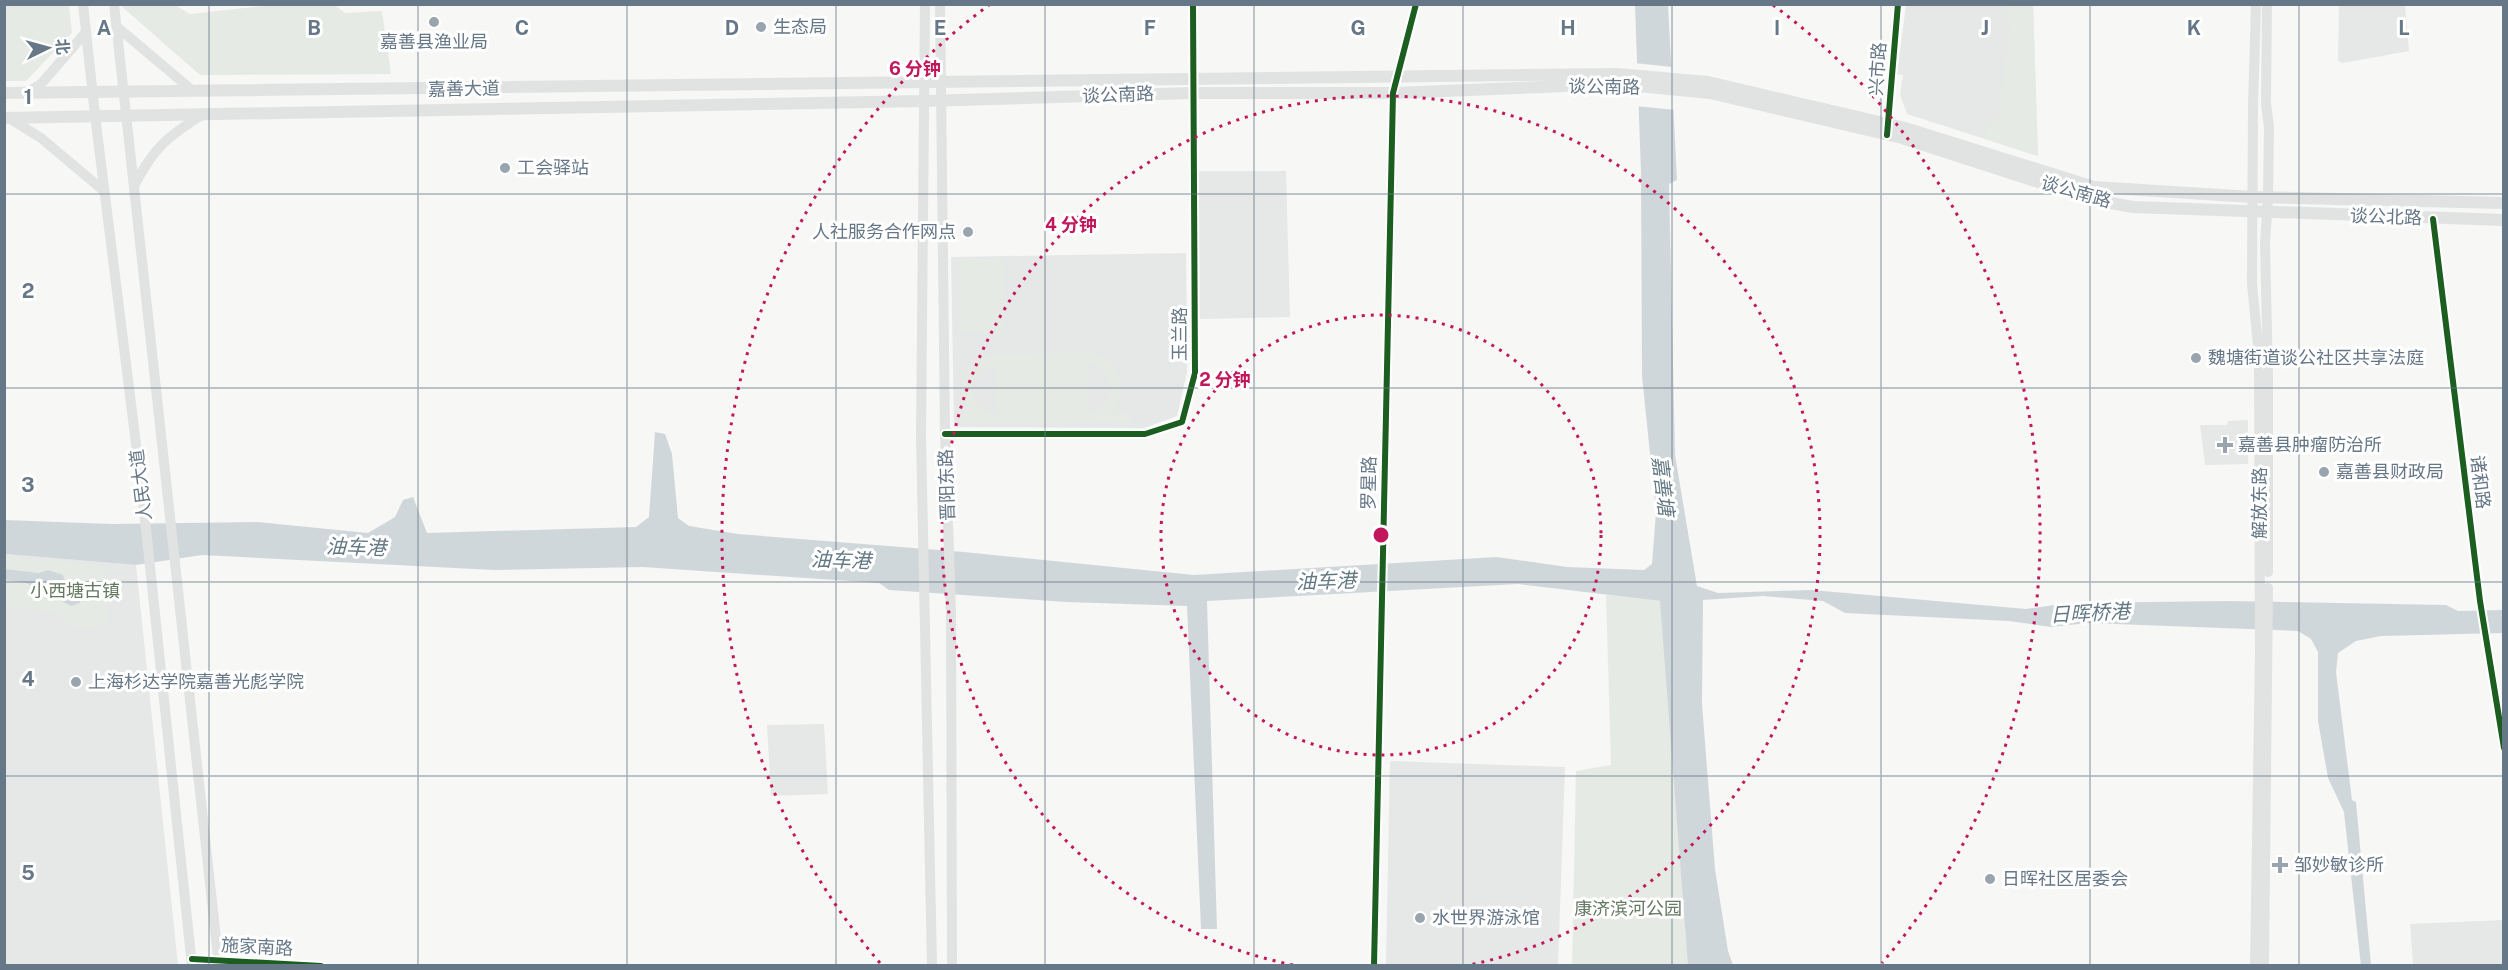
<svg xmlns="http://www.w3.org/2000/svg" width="2508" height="970" font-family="'Public Sans','Noto Sans SC',sans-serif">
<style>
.built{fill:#e6e7e7}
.green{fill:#e6eae4;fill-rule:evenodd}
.water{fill:#d0d7db}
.pier{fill:#f7f7f6}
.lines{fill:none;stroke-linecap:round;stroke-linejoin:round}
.street{stroke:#ced0d1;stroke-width:8}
.secondary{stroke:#e1e2e2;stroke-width:10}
.primary{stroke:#e1e2e2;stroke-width:12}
.cycleway-casing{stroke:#fff;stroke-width:10}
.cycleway{stroke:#1b5e20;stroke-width:6}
.grid{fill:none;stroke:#667787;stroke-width:1.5;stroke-opacity:0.55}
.ring{fill:none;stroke:#c2185b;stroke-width:3;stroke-dasharray:3 6}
.poi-dot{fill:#99a4ae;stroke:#fff;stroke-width:2}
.labels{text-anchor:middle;stroke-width:6;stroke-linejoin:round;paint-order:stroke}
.poi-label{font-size:18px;fill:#667787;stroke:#fff;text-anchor:start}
.street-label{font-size:18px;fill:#667787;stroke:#fff}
.park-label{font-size:18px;fill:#657961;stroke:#fff}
.water-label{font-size:20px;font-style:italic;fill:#627883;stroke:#fff}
.grid-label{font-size:20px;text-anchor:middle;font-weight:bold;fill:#667787;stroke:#fff;stroke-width:6;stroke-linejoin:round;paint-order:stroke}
.centre{fill:#c2185b;stroke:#fff;stroke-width:3}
.ring-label{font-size:18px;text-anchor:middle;font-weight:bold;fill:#c2185b;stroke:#fff;stroke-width:6;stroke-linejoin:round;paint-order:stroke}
</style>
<rect width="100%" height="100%" fill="#f7f7f6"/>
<path class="built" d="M1906,5h127l5,151 -131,-42 -7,-19 3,-20 -6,-1z
M2339,5h66l4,46 -66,12 -5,-2z
M1197,171h89l4,146 -91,2z
M1186,253l1,119 -10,44 -33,12 -190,-1 -3,-170z
M2248,420v44l-43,1 -5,-40h27l1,-4z
M4,554l132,11 42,400h-173z
M824,724l4,70 -57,2 -4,-71z
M1390,761l175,6 -7,198h-172z
M2503,920v45h-90l-3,-41z"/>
<path class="green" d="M5,4l64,1 3,28 -46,48h-21z
M282,4l53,1 10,8 37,-2 9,63 -191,1 -80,-70h55l15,9z
M2007,5h26l5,151 -53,-17 3,-17 9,2 14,-102 -6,-1z
M960,259h43l1,74h-43z
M1090,353c30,5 40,36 23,59h18v10l-169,2 -1,-10h11c-21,-24 -8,-57 23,-60zM1087,364c28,2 33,37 7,48l-101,2c-29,-7 -26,-47 4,-49v48l90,-2z
M5,556l99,9 5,60 -36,3c-20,-23 -40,-18 -68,-19z
M1606,595l55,6 27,364 -116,1 4,-195 35,-6z"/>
<path class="water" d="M1668,4l9,176 -8,4 6,271 22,131 21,7 94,-3 214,19 42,-6 160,-2 218,4 12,6 45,-1 1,23 -123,3 -25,5 -18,12 -2,19 16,128 4,2 15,163 -10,1 -17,-154 -16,-34 -10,-57v-69l-7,-13 -13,-8 -210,-8 -37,4 -42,-6 -164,-8 -22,-12 -60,-5 -60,4 -1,104 13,165 13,82 5,14 -45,1 -28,-365 -142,-17 -311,17 10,328h-16l-14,-323 -121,-4 -177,-12 -10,-7 -236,-16 -149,3 -292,-15 -66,10 -131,-11v-34l107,4 145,-2 111,11 27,-16 8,-17 10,-3 14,36 209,-6 13,-10 6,-85 10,2 7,20 6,64 11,8 49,8 226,18 230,23 303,-18 70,10 77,3 8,-6 4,-52 -14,-136 -1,-203 -6,-168z
M4,569l35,4 9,-3 15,5 3,11 16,8 -2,9 -9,3 -45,-23 -21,-3z"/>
<path class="pier" d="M1634,63l39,4 3,43 -41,-4z"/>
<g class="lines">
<path class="street" d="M1888,129l10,-125
M2433,219l47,382 24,147
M945,434h200l37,-12 13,-49 -2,-369
M192,959l129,7
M1374,966l19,-873 23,-89"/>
<path class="secondary" d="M83,4l12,111 48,385 49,466
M114,4l105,962
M925,4l-4,432 11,530
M940,4l5,430 6,178 1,354
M2267,4l-1,100 3,23 -1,71 -3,45 3,133v196
M116,26l77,65
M27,93l14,-9 45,-52
M9,118l32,20 63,53
M134,186c20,-39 34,-50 71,-73
M2255,966l5,-313 -1,-297 -7,-72 1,-178 3,-102
M2264,966l4,-378"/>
<path class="primary" d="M4,93l1613,-19 91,8 197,46 189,59 158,10 252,6
M4,118l920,-17 269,-8h200l224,-9 93,9 192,45 192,62 39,7 371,13"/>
<g class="cycleway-casing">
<path id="cycleway" d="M1887,135l11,-131
M2433,219l47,382 24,147
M945,434h200l37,-12 13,-49 -2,-369
M192,959l129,7
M1374,966l19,-873 23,-89"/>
</g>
<use href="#cycleway" class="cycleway"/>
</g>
<path class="grid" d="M209,4v962M418,4v962M627,4v962M836,4v962M1045,4v962M1254,4v962M1463,4v962M1672,4v962M1881,4v962M2090,4v962M2299,4v962M4,194h2500M4,388h2500M4,582h2500M4,776h2500"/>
<g class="ring">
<circle cx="1381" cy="535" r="220"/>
<path d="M1293 965A439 439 0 1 1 1469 965"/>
<path d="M880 963A659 659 0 0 1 989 5M1773 5A659 659 0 0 1 1882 963"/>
</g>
<g class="poi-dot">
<circle cx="434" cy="22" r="6"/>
<circle cx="761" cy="27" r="6"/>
<circle cx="505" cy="168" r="6"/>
<circle cx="968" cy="232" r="6"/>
<circle cx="2196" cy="358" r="6"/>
<path d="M2222 436h6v6h6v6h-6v6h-6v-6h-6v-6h6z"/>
<circle cx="2324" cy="472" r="6"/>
<circle cx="76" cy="682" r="6"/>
<path d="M2277 856h6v6h6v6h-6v6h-6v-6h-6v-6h6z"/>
<circle cx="1990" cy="879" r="6"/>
<circle cx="1420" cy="918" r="6"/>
</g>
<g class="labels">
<g class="poi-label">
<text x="773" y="33">生态局</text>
<text x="434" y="48" text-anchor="middle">嘉善县渔业局</text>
<text x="517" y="174">工会驿站</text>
<text x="956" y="238" text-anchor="end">人社服务合作网点</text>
<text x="2208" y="364">魏塘街道谈公社区共享法庭</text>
<text x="2238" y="451">嘉善县肿瘤防治所</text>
<text x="2336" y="478">嘉善县财政局</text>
<text x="88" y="688">上海杉达学院嘉善光彪学院</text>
<text x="2294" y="871">邹妙敏诊所</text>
<text x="2002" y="885">日晖社区居委会</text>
<text x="1432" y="924">水世界游泳馆</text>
</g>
<g class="street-label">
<text transform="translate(1878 69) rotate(-86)" y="6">兴市路</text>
<text transform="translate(1604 87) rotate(1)" y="6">谈公南路</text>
<text transform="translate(464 89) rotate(-1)" y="6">嘉善大道</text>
<text transform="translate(1118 95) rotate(-2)" y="6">谈公南路</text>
<text transform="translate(2076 192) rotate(16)" y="6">谈公南路</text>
<text transform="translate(2386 217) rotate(2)" y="6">谈公北路</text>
<text transform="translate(1180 334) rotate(-90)" y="6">玉兰路</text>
<text transform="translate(2480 482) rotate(83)" y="6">诸和路</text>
<text transform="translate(1369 483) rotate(-89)" y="6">罗星路</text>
<text transform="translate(141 485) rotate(-97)" y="6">人民大道</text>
<text transform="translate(947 485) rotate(-92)" y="6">晋阳东路</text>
<text transform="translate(2260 503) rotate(-90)" y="6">解放东路</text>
<text transform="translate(257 947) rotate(3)" y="6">施家南路</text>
</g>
<g class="park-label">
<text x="75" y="597">小西塘古镇</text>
<text x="1628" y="915">康济滨河公园</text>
</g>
<g class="water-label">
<text transform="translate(1663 486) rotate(83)" y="7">嘉善塘</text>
<text transform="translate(356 547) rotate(2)" y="7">油车港</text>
<text transform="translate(841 560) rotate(2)" y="7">油车港</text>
<text transform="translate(1326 581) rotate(-2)" y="7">油车港</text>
<text transform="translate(2090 613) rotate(-3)" y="7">日晖桥港</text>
</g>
</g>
<g class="grid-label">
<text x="104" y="35">A</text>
<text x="314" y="35">B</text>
<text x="522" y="35">C</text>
<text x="732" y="35">D</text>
<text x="940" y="35">E</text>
<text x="1150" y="35">F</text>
<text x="1358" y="35">G</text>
<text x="1568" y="35">H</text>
<text x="1777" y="35">I</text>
<text x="1985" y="35">J</text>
<text x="2194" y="35">K</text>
<text x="2404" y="35">L</text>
<text x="28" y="104">1</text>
<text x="28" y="298">2</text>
<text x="28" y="492">3</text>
<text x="28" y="686">4</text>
<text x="28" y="880">5</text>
</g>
<circle cx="1381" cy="535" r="9" class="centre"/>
<g class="ring-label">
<text x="915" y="75">6 分钟</text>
<text x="1071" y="231">4 分钟</text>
<text x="1225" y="386">2 分钟</text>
</g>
<rect width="2508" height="970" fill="none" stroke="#667787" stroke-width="12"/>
<g transform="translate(48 48) rotate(85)" stroke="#ffffff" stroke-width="4.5" paint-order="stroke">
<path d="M0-4.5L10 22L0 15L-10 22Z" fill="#667787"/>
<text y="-9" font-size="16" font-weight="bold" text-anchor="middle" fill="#667787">北</text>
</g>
</svg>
